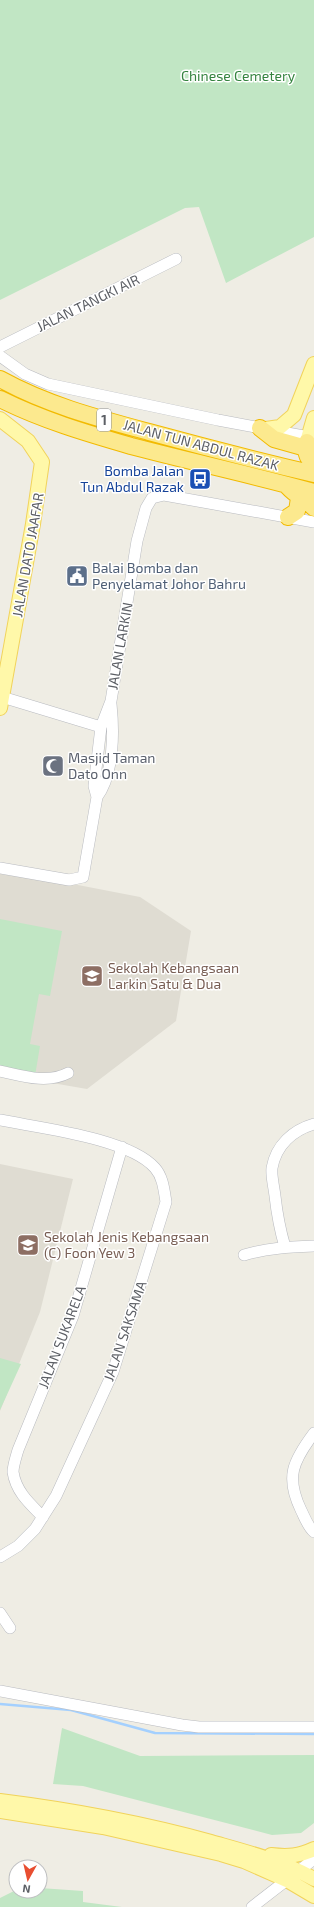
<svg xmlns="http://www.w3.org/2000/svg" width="314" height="1907" font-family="'Exo 2',sans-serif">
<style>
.education{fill:#dfdcd2}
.green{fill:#c1e6c4}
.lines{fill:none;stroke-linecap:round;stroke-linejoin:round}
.stream{stroke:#a4d0fe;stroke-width:2.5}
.minor-casing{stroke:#b9bbc0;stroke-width:12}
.major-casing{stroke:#f1d35b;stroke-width:16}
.highway-casing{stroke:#f2ba01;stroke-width:18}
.minor{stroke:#fff;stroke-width:11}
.major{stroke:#fff8a9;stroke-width:14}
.highway{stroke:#fce98e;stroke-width:16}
.labels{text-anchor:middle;stroke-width:3;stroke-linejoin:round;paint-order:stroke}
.shield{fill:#fff;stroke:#8d8f93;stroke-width:1}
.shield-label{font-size:13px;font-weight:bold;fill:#5c5f65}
.park-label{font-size:14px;fill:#35833f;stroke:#fff}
.street-label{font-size:14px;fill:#5c5f65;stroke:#fff}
.transit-label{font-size:14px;fill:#164399;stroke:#fff;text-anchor:end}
.service-label{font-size:14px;fill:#4e5e75;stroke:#fff;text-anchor:start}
.worship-label{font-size:14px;fill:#5b616d;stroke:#fff;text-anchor:start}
.education-label{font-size:14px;fill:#785e54;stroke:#fff;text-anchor:start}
</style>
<rect width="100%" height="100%" fill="#efede4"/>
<path class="education" d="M0,874l78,11 62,12 51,34 -15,90 -89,68 -87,-15z
M0,1164l73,15 -33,133 -40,99z"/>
<path class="green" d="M0,0h314v237l-88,46 -27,-76 -14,1 -185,92z
M0,919l62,12 -12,65 -11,-2 -9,50 10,2 -5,30 -35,-6z
M0,1358l21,6 -21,46z
M62,1728l78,28 174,-1v68l-13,10 -29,2 -189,-49 -30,-2z
M40,1888l43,3v11l39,5h-122v-9l16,-8 24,1z"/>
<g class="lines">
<path class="stream" d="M0,1704l71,6 84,23 159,1"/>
<g class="minor-casing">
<path id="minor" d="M0,347l176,-88
M0,356l25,18 23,10 170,36 91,17 5,3
M2,697l99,30
M97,797c17,-23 17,-65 14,-93
M0,868l69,12 14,-3 14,-80 -3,-11 7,-59 10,-26 26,-160 9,-33 6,-10 12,-3 150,27
M0,1071c23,5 47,13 68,2
M0,1120c39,8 129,18 155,48 8,9 9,22 11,34l-53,170 -57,124 -21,33 -17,17 -18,11
M285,1247c-5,-17 -8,-33 -10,-51 -1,-9 -4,-20 -3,-28 4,-23 21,-38 42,-44
M244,1255c23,-7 46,-8 70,-9
M314,1433c-21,28 -29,44 -13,77 4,8 7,17 13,22
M43,1517c-13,-13 -27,-25 -30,-45 0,-6 3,-15 5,-22l55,-134 49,-169
M0,1613l10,15
M0,1691l182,34 17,2h115
M252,1907l62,-48"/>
</g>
<g class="major-casing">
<path id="major" d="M0,419l28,22 14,21 -9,62 -33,184
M266,429l14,-2 14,-12 20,-51
M307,442l7,-24
M0,1801c72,9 142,22 211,41 35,10 71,19 103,37
M0,1811l103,16 118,27 23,7 43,19 27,16
M271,1855c17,2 28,1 43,-6"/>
</g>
<g class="highway-casing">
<path id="highway" d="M0,379c47,26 97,39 149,53 55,15 110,29 165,42
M0,399c42,21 86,34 131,47 61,16 122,29 183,46
M260,428l14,11 32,9
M307,442c-3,9 0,16 7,23
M288,487c9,10 19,13 26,21
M288,517l9,-6 2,-13"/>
</g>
<use href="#minor" class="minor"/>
<use href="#major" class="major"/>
<use href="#highway" class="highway"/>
</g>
<defs>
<g id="bus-square" transform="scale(1.15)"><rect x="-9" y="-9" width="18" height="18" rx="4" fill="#1a4fb4" stroke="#fff"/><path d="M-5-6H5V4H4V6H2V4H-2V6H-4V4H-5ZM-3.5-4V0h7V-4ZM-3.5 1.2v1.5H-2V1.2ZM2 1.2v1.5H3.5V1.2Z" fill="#fff"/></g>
<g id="civic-square" transform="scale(1.15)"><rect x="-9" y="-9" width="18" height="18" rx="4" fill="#5c6f8a" stroke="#fff"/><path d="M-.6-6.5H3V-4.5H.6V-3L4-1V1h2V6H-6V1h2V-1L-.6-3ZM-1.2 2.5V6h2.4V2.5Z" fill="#fff"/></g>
<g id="mosque-square" transform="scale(1.15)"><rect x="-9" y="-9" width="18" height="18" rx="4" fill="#6b7280" stroke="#fff"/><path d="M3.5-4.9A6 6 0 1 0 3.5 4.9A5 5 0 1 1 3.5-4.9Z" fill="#fff"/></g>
<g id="school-square" transform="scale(1.15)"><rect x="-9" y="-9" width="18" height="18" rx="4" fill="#8d6e63" stroke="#fff"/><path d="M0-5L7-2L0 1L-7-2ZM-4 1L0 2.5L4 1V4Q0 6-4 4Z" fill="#fff"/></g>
</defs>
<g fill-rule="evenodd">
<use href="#bus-square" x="200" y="479"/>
<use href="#civic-square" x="77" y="576"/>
<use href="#mosque-square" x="53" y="766"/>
<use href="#school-square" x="92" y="976"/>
<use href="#school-square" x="28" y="1245"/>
</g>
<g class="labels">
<rect class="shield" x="97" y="409" width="14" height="22" rx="3"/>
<g class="shield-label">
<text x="104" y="425">1</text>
</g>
<g class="park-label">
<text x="238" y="81">Chinese Cemetery</text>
</g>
<g class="street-label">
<text transform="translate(88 303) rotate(-26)" y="5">JALAN TANGKI AIR</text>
<text transform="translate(201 445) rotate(15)" y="5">JALAN TUN ABDUL RAZAK</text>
<text transform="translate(28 555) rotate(-80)" y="5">JALAN DATO JAAFAR</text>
<text transform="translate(120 646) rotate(-80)" y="5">JALAN LARKIN</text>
<text transform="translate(125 1331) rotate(-71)" y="5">JALAN SAKSAMA</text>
<text transform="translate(62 1337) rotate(-69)" y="5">JALAN SUKARELA</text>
</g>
<g class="transit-label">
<text x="184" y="476">Bomba Jalan<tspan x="184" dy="16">Tun Abdul Razak</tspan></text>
</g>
<g class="service-label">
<text x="92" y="573">Balai Bomba dan<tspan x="92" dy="16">Penyelamat Johor Bahru</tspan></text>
</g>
<g class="worship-label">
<text x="68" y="763">Masjid Taman<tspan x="68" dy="16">Dato Onn</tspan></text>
</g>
<g class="education-label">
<text x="108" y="973">Sekolah Kebangsaan<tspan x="108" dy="16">Larkin Satu &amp; Dua</tspan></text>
<text x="44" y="1242">Sekolah Jenis Kebangsaan<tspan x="44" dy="16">(C) Foon Yew 3</tspan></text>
</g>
</g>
<g transform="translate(28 1879) rotate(188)"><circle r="19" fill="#ffffff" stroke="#bebfc1"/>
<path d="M0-3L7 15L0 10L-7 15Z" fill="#e84e31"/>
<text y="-6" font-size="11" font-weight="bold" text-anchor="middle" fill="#5c5f65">N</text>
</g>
</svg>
